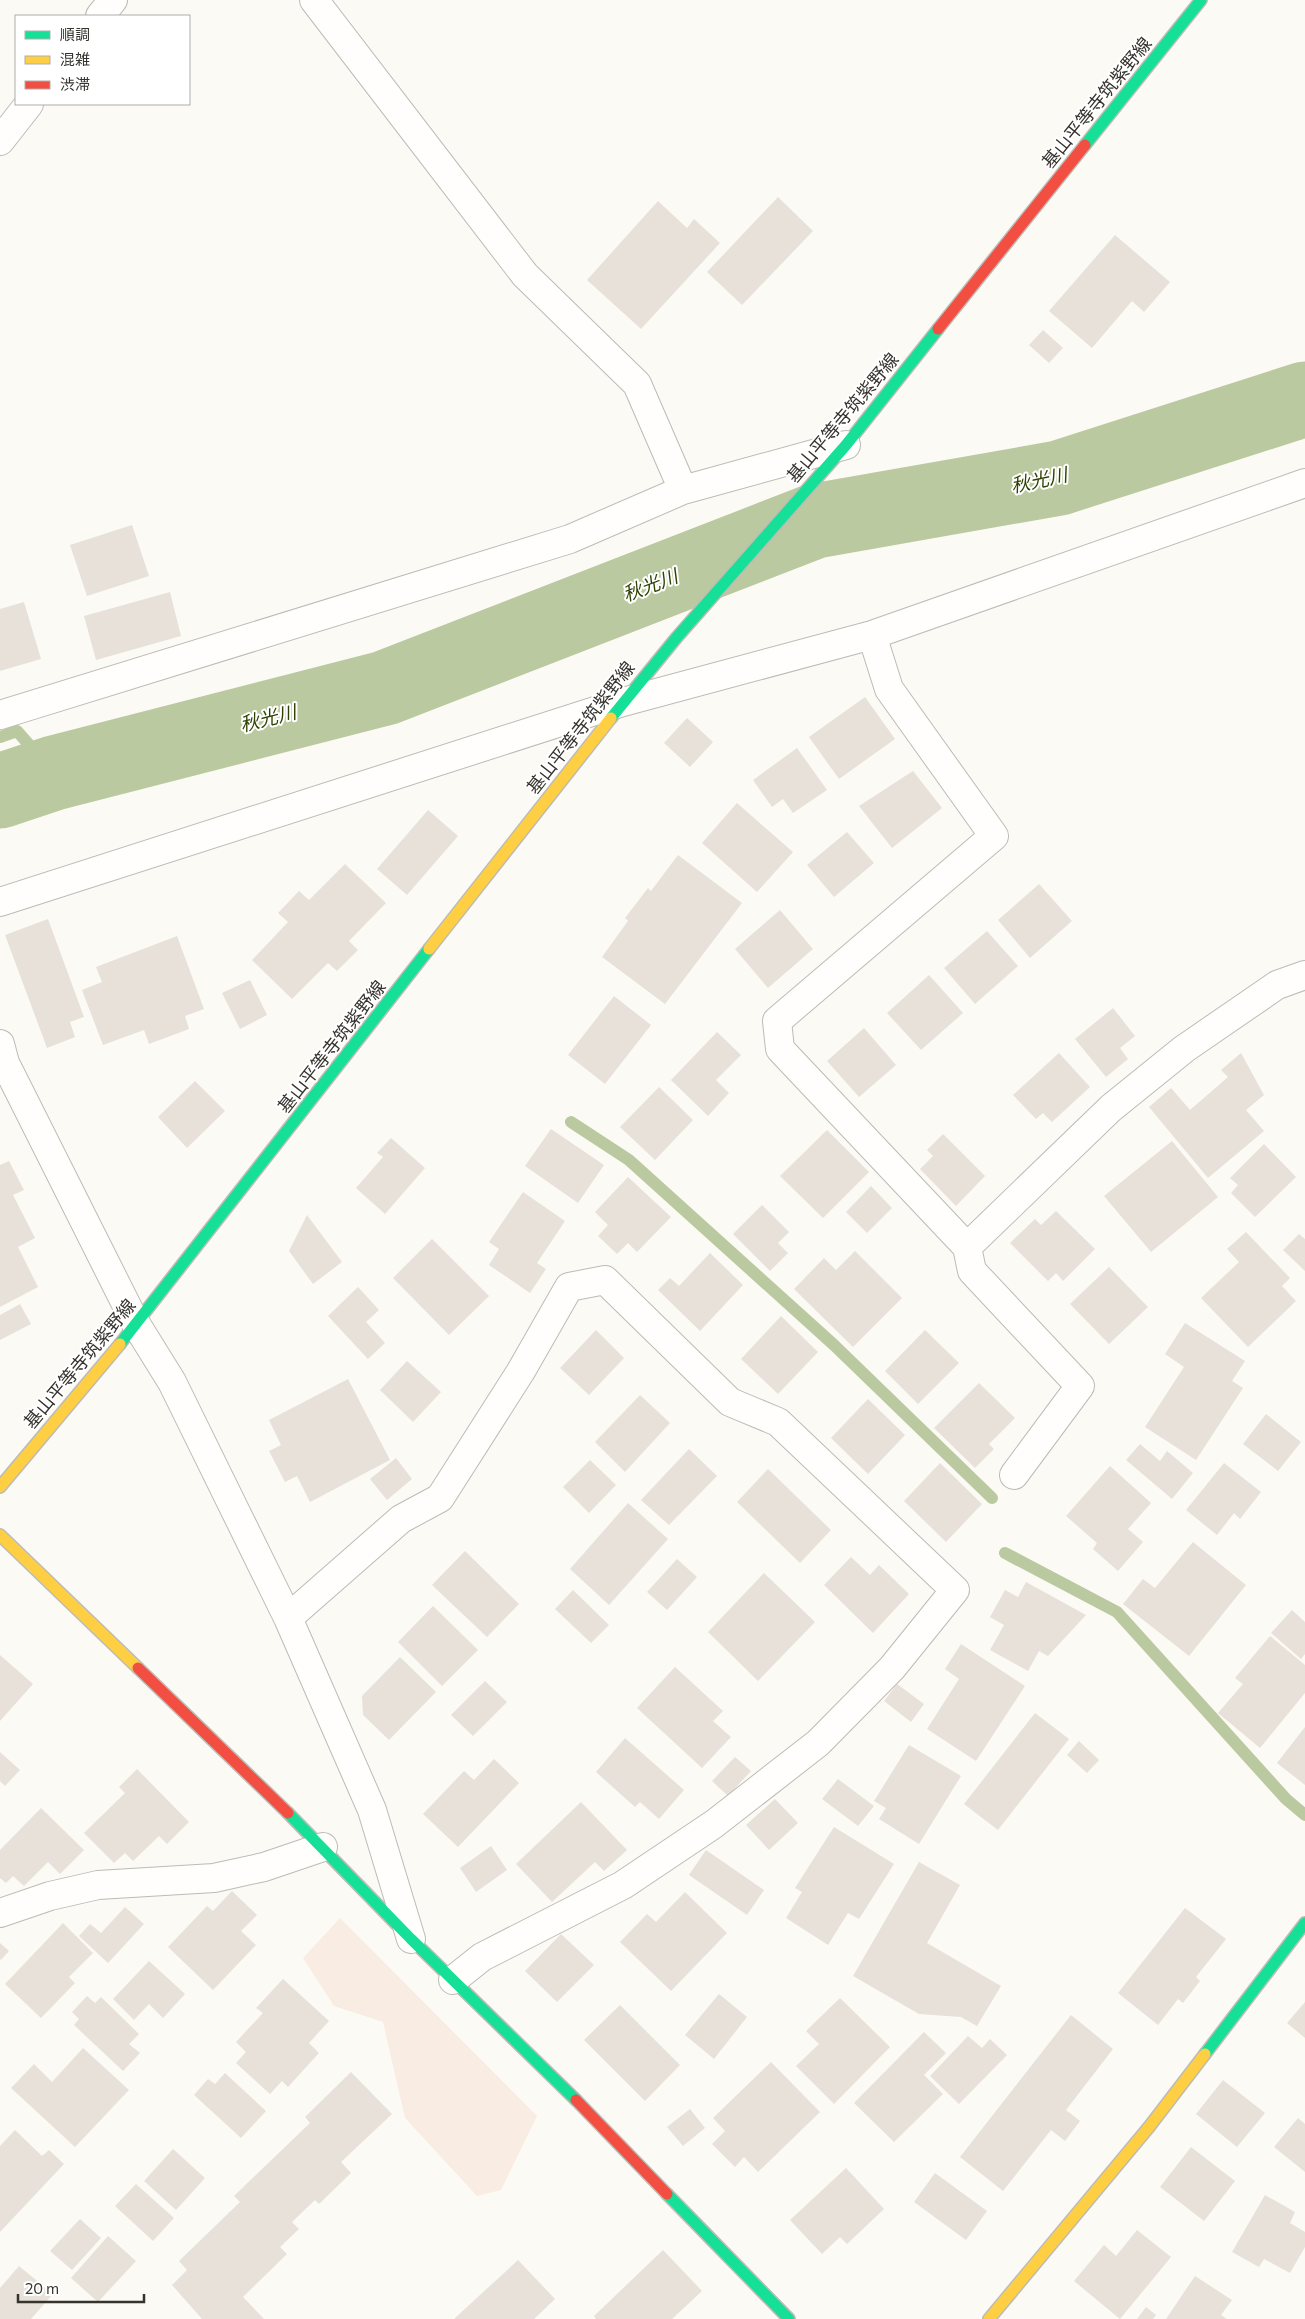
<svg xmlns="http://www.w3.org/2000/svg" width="1305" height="2319" font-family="Commissioner,'Noto Sans JP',sans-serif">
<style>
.green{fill:#f9ece2}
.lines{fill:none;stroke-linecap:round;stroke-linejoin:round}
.stream{stroke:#bac99f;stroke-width:12}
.river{stroke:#bac99f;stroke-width:75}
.building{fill:#e7e1d9}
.street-casing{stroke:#bdbbb6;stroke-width:30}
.fast-casing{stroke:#bdbbb6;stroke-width:14}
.slow-casing{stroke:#bdbbb6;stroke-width:14}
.jam-casing{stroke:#bdbbb6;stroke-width:14}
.street{stroke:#fffefd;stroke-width:28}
.fast{stroke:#16e098;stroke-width:11}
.slow{stroke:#ffcf43;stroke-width:11}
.jam{stroke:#f24e42;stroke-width:11}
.labels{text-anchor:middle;stroke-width:4;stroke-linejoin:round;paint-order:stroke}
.street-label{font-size:18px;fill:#35332e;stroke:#fff}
.water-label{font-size:19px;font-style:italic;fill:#2e4200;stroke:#fff}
</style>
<rect width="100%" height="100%" fill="#fcfaf4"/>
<path class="green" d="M340,1918l197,198 -36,74 -24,6 -72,-78 -22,-96 -49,-16 -31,-48z"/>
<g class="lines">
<path class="stream" d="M0,737l17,-6 37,42
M571,1122l58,38 205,185 158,153
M1005,1553l112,59 169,187 19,16"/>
<path class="river" d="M0,791l54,-18 331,-85 430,-167 244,-43 246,-79"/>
</g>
<path class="building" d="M778,197l35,34 -71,74 -35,-33z
M658,201l29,27 7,-9 26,24 -79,86 -54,-49z
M1115,235l55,47 -26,30 -12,-11 -40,47 -43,-37z
M1043,330l20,18 -14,15 -20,-18z
M132,525l17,51 -62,20 -17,-51z
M170,592l11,44 -85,24 -12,-44z
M24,602l17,57 -41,12v-62z
M865,697l30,42 -56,40 -30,-42z
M687,718l26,24 -23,25 -26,-24z
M797,748l30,42 -34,23 -10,-14 -11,8 -19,-27z
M913,771l29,37 -50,40 -33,-42z
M737,803l56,49 -36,40 -55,-49z
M428,810l30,26 -51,59 -30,-26z
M847,832l27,31 -40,34 -27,-32z
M678,855l64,48 -77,101 -63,-47 26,-36 -3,-3 23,-30 3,3z
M345,864l41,39 -37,38 9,9 -21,21 -9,-8 -36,36 -40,-39 36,-38 -10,-9 21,-22 10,9z
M1039,884l33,37 -42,37 -32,-38z
M780,910l33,39 -45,39 -33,-39z
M48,919l36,98 -14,5 5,15 -28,11 -42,-113z
M987,931l31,35 -43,38 -31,-36z
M177,936l27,73 -19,7 4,13 -40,15 -5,-14 -41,15 -21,-55 20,-8 -6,-15z
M929,975l34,38 -42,37 -34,-37z
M250,980l17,35 -27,14 -18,-36z
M614,996l37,29 -46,59 -37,-29z
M1113,1008l22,28 -15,12 8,11 -22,18 -31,-38z
M864,1028l32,37 -37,32 -32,-36z
M717,1032l24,23 -25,25 13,13 -21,23 -37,-36z
M1059,1053l31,34 -38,35 -9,-9 -7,6 -23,-24z
M1241,1053l23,42 -18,15 18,21 -56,47 -59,-71 22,-19 19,22 38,-33 -7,-7z
M195,1081l30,30 -38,37 -29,-31z
M659,1087l34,33 -38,40 -35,-33z
M551,1129l53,36 -26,38 -53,-37z
M827,1130l42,42 -46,46 -43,-42z
M943,1134l42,42 -29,30 -36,-37 13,-13 -6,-6z
M391,1138l34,30 -40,46 -29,-26 27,-31 -6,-4z
M1172,1141l46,56 -67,55 -47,-56z
M1264,1144l32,33 -41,40 -24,-24 7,-8 -8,-7z
M9,1161l15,29 -11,5 22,43 -17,9 20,40 -38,20v-142z
M628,1177l43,40 -34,35 -9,-9 -11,11 -19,-18 10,-11 -13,-13z
M871,1186l21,22 -25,25 -21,-21z
M523,1192l42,29 -28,42 9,6 -16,24 -41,-28 10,-16 -10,-7z
M762,1205l27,27 -11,11 10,10 -18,18 -37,-37z
M1056,1211l39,38 -32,32 -7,-8 -8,8 -38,-38 25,-24 6,6z
M307,1215l35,47 -29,22 -24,-33z
M1246,1232l44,46 -8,8 14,15 -48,46 -47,-49 38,-36 -12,-13z
M1299,1234l6,5v32l-22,-21z
M432,1239l57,57 -40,39 -56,-57z
M855,1251l47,47 -49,49 -59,-58 30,-31 12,12z
M710,1253l33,32 -43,46 -42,-41 12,-12 9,8z
M1109,1267l39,40 -39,37 -39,-40z
M358,1287l21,23 -13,12 19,21 -17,16 -40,-43z
M20,1304l11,20 -31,16v-25z
M781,1316l37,36 -40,42 -37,-35z
M1185,1323l60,38 -13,20 11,7 -47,72 -51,-33 39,-60 -19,-13z
M596,1330l28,28 -35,37 -29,-27z
M925,1330l34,33 -41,41 -33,-33z
M407,1361l34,31 -28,30 -33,-32z
M348,1379l42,81 -80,42 -13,-26 -12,6 -16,-31 12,-6 -12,-25z
M979,1383l36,35 -26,26 5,5 -19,19 -41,-40z
M640,1395l30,28 -45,49 -30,-30z
M868,1399l37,36 -37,39 -37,-36z
M1266,1414l35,28 -23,29 -35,-27z
M1140,1444l20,17 7,-10 26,22 -21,26 -46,-39z
M689,1449l28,27 -48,49 -28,-25z
M396,1458l16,21 -25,21 -17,-21z
M590,1460l26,25 -27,28 -26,-26z
M940,1463l42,41 -36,38 -42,-41z
M1224,1463l37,29 -21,27 -6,-6 -17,22 -31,-25z
M1110,1466l41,37 -23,26 15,13 -25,29 -25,-22 4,-6 -31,-27z
M768,1469l63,61 -31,33 -63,-61z
M628,1503l40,36 -59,66 -39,-36z
M1193,1542l53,43 -57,71 -66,-52 20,-25 12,9z
M465,1551l54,53 -32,33 -55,-52z
M851,1557l19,18 9,-10 30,29 -36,39 -49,-48z
M677,1559l20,18 -30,33 -20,-18z
M764,1573l51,49 -57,59 -50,-49z
M1026,1582l60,33 -38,41 -9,-5 -11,20 -38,-21 14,-25 -14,-8 15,-27 13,7z
M573,1590l36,35 -18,18 -36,-34z
M433,1606l45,44 -36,36 -44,-44z
M1292,1610l13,12v32l-4,5 -30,-26z
M1270,1636l35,29v28l-45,55 -42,-35 25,-29 -8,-6z
M961,1644l64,42 -49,75 -49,-32 32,-50 -14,-10z
M0,1655l33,29 -33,37z
M400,1657l36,35 -47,48 -26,-25 -1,-19z
M675,1667l48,44 -10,10 18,16 -29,31 -65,-60z
M485,1681l22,21 -34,34 -22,-21z
M897,1684l27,20 -13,18 -27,-21z
M1035,1713l34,26 -71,91 -34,-26z
M1305,1727v58l-28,-22z
M625,1738l59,52 -25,29 -19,-17 -5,5 -39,-35z
M1079,1741l20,19 -12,13 -20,-18z
M909,1745l52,31 -42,68 -40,-25 7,-11 -12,-7z
M0,1752l20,18 -15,16 -5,-5z
M735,1757l16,14 -23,25 -16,-15z
M494,1759l25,24 -61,64 -35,-33 41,-43 10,9z
M137,1769l52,53 -22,22 -8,-8 -26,25 -8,-8 -11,10 -30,-30 41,-40 -6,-6z
M838,1779l36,27 -16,20 -36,-27z
M775,1799l23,24 -29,27 -23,-25z
M581,1802l46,48 -23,21 -9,-9 -43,40 -36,-38z
M41,1808l43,42 -24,24 -12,-12 -24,24 -11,-10 -7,7 -6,-5v-28z
M834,1827l60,37 -35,55 -11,-6 -20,32 -42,-27 16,-26 -7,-4z
M491,1846l16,24 -31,22 -16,-24z
M706,1850l58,40 -17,25 -58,-40z
M919,1862l41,23 -33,58 74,43 -24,40 -16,-9 -42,-3 -66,-38z
M232,1891l25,24 -16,16 15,14 -43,45 -45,-43 39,-41 6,5z
M685,1892l42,41 -56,58 -51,-49 27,-28 9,8z
M125,1907l19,17 -36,39 -29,-27 11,-12 11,9z
M1185,1908l41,31 -30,38 4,4 -17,22 -5,-4 -20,26 -40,-32z
M63,1923l30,30 -24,24 6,6 -34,35 -36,-34z
M561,1934l33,31 -37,37 -32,-31z
M0,1943l9,8 -8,9 -1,-1z
M149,1961l36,33 -22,24 -14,-14 -15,16 -21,-21z
M283,1979l46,42 -20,22 10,10 -31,34 -6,-6 -12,13 -34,-31 10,-11 -10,-10 27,-29 -7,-5z
M719,1994l28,23 -33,42 -29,-24z
M87,1996l8,7 6,-6 38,37 -10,10 11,9 -17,18 -49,-46 5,-6 -7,-7z
M840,1998l50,49 -56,57 -38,-38 23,-22 -13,-13z
M1305,2002v36l-18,-15z
M620,2005l60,60 -35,36 -61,-61z
M1071,2015l42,34 -47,61 14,11 -15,20 -14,-11 -48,61 -43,-34z
M924,2032l22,21 -22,22 19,19 -49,48 -40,-39z
M968,2036l14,12 8,-9 17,16 -48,49 -29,-28z
M83,2048l46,42 -54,57 -64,-59 23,-24 18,18z
M771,2062l49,50 -62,60 -14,-15 -9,10 -23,-23 13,-13 -12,-13z
M351,2072l41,42 -51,48 10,11 -32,31 -4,-4 -23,22 7,7 -19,18 7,7 -44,43 21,22h-62l-30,-34 15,-15 -8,-9 61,-59 -6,-6 76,-73 -5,-6z
M225,2073l41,38 -25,27 -47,-43 14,-16 7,5z
M1223,2080l42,33 -28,34 -41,-33z
M690,2109l15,19 -22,18 -16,-19z
M1298,2118l7,6v48l-31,-25z
M15,2130l27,26 7,-6 15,14 -64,68v-86z
M1191,2147l44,34 -31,40 -44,-34z
M173,2149l32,29 -29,32 -32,-29z
M846,2168l38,41 -37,35 -7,-7 -18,17 -32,-34z
M935,2173l52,38 -21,29 -52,-38z
M136,2184l38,34 -21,23 -38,-35z
M1265,2195l30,17 -5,11 15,9v15l-15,26 -26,-14 -5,8 -27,-15z
M80,2219l21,19 -29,32 -22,-19z
M1137,2230l34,27 -51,62 -46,-38 30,-36 12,11z
M108,2236l28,25 -38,41 -27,-24z
M663,2250l39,41 -30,28h-76l-2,-3z
M518,2260l37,39 -21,20h-80z
M19,2266l34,28 -22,25h-31v-31z
M1195,2276l37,24 -11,15 6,4h-61z
M1146,2307l10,8 -3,4h-16z"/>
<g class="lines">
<g class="street-casing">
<path id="street" d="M314,0l211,275 112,109 46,106
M100,16l13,-16
M0,141l29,-37
M872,635l17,54 105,147 -217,185 3,28 187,198
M0,715l570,-176 113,-49 163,-45
M0,902l623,-200 249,-67 433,-152
M0,1044l5,19 131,261 36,58 116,236 84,192 39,129
M1014,1475l66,-89 -108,-115 -5,-24 144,-139 73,-59 93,-64 28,-10
M288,1618l113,-99 39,-21 81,-127 48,-84 36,-7 125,122 48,20 177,168 -63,78 -74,75 -104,81 -91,61 -141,72 -29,23
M0,1913l50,-17 48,-11 116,-7 50,-11 59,-20"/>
</g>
<g class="fast-casing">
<path id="fast" d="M1085,145l116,-145
M611,718l66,-81 169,-192 92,-116
M120,1344l309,-395
M288,1813l123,126 165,161
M1205,2054l100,-131
M667,2194l122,125"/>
</g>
<g class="slow-casing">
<path id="slow" d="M429,949l182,-231
M0,1487l120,-143
M0,1535l138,133
M989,2319l160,-192 56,-73"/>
</g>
<g class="jam-casing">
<path id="jam" d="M938,329l147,-184
M138,1668l150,145
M576,2100l91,94"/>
</g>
<use href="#street" class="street"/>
<use href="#fast" class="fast"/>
<use href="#slow" class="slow"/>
<use href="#jam" class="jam"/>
</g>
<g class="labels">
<g class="street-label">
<text transform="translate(1097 103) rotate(-51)" y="6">基山平等寺筑紫野線</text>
<text transform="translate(843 418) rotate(-50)" y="6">基山平等寺筑紫野線</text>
<text transform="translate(581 728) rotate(-52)" y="6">基山平等寺筑紫野線</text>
<text transform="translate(332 1047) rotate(-52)" y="6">基山平等寺筑紫野線</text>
<text transform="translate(80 1364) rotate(-50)" y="6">基山平等寺筑紫野線</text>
</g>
<g class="water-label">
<text transform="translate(1039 480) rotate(-12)" y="7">秋光川</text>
<text transform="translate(650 585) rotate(-21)" y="7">秋光川</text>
<text transform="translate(268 718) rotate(-14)" y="7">秋光川</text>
</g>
</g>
<rect x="15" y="15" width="175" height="90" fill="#ffffff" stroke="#aeadab"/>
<rect x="25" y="31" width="25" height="8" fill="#16e098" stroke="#aeadab"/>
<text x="60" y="40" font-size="15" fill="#35332e">順調</text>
<rect x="25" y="56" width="25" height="8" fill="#ffcf43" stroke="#aeadab"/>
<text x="60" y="65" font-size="15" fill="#35332e">混雑</text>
<rect x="25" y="81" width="25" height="8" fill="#f24e42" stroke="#aeadab"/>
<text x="60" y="90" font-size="15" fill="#35332e">渋滞</text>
<path d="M18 2294v8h126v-8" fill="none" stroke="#35332e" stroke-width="2.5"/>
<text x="25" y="2294" font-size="15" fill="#35332e" stroke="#ffffff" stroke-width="4" paint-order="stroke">20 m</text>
</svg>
